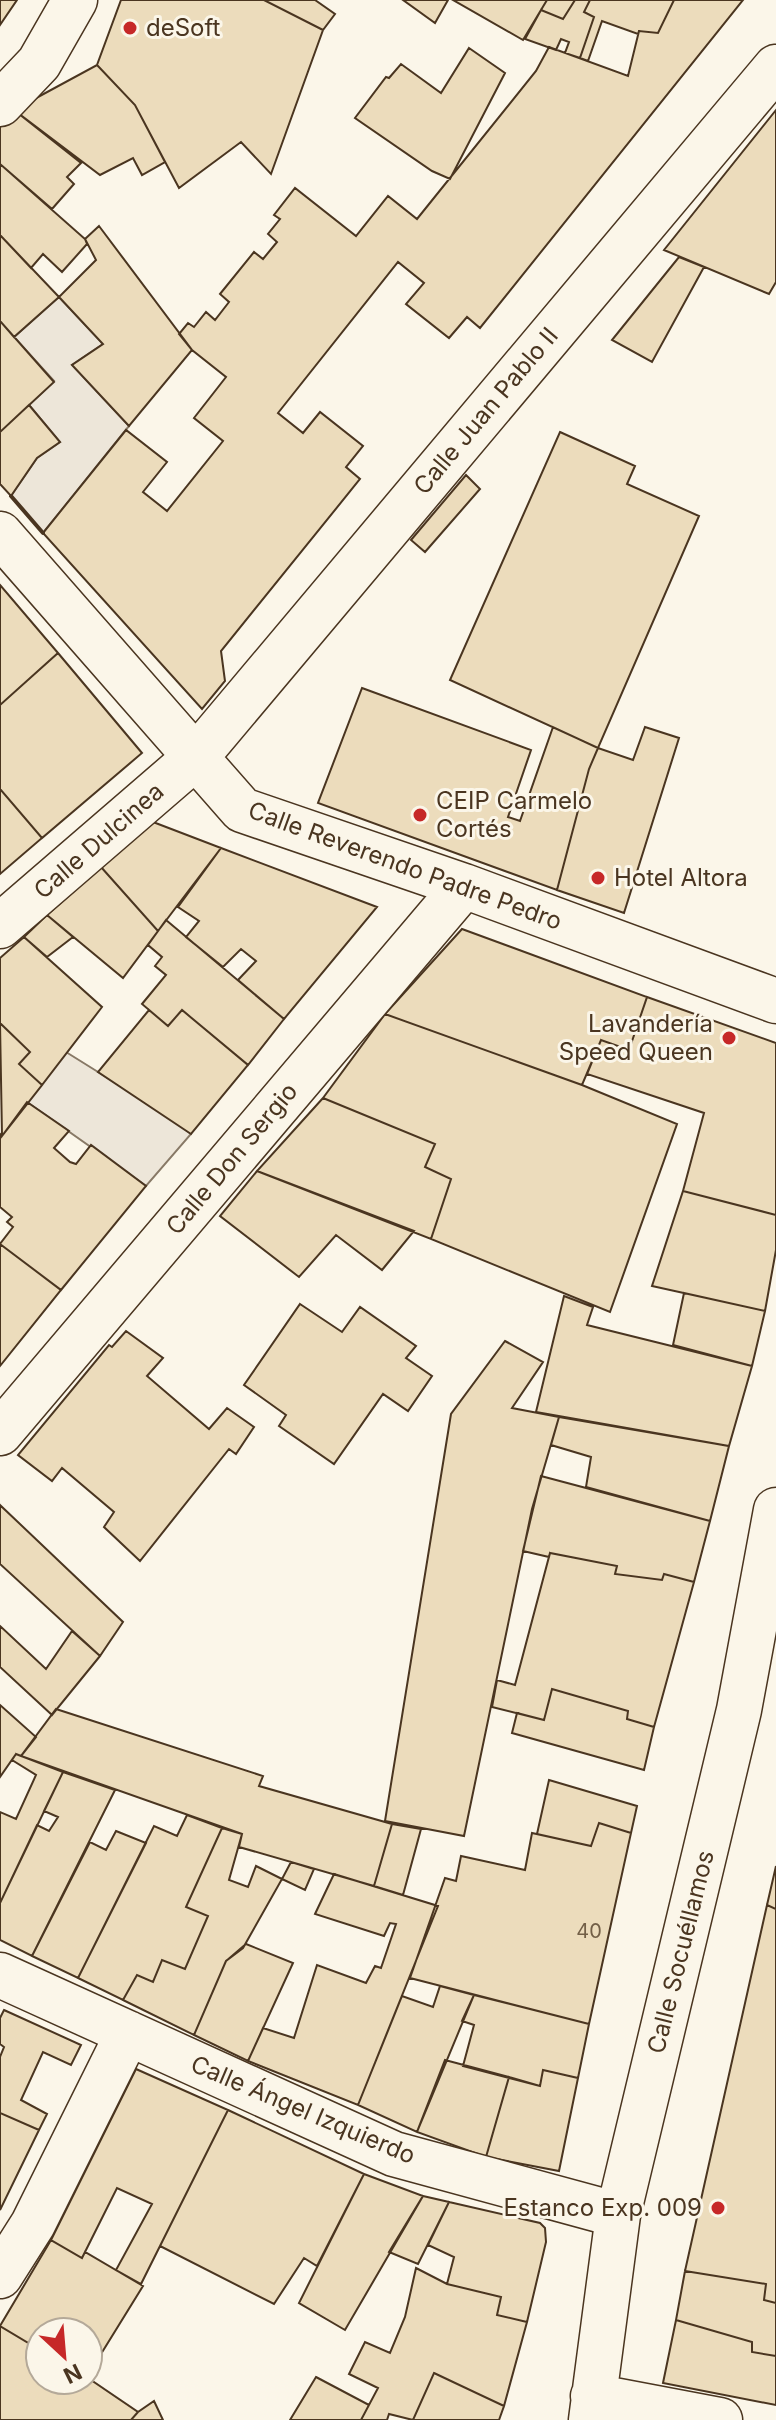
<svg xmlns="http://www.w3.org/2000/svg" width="776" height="2420" font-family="Inter,sans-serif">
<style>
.green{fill:#ede6d9;stroke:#887966;stroke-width:2}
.building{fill:#ecdcbc;stroke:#4a3520;stroke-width:2}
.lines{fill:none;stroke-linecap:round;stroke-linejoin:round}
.minor-casing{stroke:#4a3520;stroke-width:47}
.minor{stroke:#fbf6e9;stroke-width:44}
.wall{stroke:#4a3520;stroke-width:4}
.poi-dot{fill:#c62828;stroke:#fbf6e9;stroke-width:3}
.labels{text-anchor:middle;stroke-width:6;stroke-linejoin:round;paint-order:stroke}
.number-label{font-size:20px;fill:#725f47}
.poi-label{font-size:24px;fill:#4a3520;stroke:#fbf6e9;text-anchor:start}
.street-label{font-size:24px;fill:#4a3520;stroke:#fbf6e9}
</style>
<rect width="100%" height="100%" fill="#fbf6e9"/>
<path class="green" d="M59,297l44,47 -31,21 57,61 -86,107 -32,-37 26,-38 23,-16 -31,-37 25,-24 -40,-44z
M66,1052l101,63 24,19 -45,52 -119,-84z"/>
<path class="building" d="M0,0h17l-17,25z
M121,0h143l59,30 -52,144 -30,-32 -62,46 -44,-83 -38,-40z
M264,0h51l20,14 -12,16z
M403,0h45l-13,23z
M453,0h94l-24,40z
M547,0h28l-12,19 -22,-9z
M575,0h15l-6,12 10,5 -14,41 -15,-5 4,-11 -8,-3 -5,11 -31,-11 16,-29 22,9z
M590,0h84l-16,33 -19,-2 -1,3 -36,-13 -14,40 -8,-3 14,-41 -10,-5z
M674,0h69l-263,328 -13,-11 -18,21 -43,-34 18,-21 -26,-21 -120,151 25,20 17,-21 43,34 -17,21 14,12 -139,172 4,30 -23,28 -159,-176 83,-103 41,32 -24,30 24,19 56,-70 -29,-23 32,-41 -34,-27 -13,-16 9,-11 6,4 12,-15 9,8 14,-18 -9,-8 34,-42 9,7 14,-17 -9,-8 12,-15 -6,-4 21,-27 61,48 32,-40 29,23 119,-148 13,-24 79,29 11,-45 19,2z
M469,48l36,25 -55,106 -18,-8 -77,-53 31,-41 3,1 12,-14 40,29z
M97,65l38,40 30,57 -23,13 -9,-17 -33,17 -86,-65z
M14,110l67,53 -14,14 7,7 -22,25 -52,-45v-37z
M776,110v172l-7,12 -105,-44z
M0,164l85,75 2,5 -25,28 -19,-18 -12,14 -31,-33z
M99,226l93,124 -63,76 -57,-61 31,-21 -44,-47 37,-37 -11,-21z
M0,235l59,62 -45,40 -14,-16z
M679,257l25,10 -52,95 -40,-22z
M0,321l54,61 -54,50z
M29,405l31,37 -23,16 -26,38 -11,-12v-52z
M560,432l75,34 -8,18 72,32 -101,232 -148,-68z
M466,475l14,14 -55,63 -14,-12z
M0,585l58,68 -58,52z
M58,653l84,100 -100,85 -42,-49v-84z
M362,688l169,62 -23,67 12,4 33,-94 45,21 -9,21 -32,121 -239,-87z
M645,727l34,11 -55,175 -67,-23 32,-121 9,-21 35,12z
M0,789l42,49 -42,36z
M153,822l68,26 -63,83 -57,-64z
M221,848l156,59 -93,112 -46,-39 18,-19 -15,-12 -18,18 -37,-30 13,-16 -21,-14z
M101,867l57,64 -35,47 -76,-63z
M47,915l26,22 -26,20 -23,-20z
M166,920l118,99 -36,46 -66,-55 -14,16 -26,-22 24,-29 -11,-9 7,-9 -14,-12z
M462,929l185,68 -18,53 -28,-10 -19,45 -197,-71z
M24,937l78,70 -60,78 -23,-21 11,-12 -30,-29v-65z
M647,997l129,46v172l-93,-24 21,-78 -117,-39 14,-34 28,10z
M149,1010l19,16 14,-16 66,55 -57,69 -93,-62z
M385,1014l197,71 95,39 -67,188 -179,-73 20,-60 -26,-12 10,-23 -112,-46z
M0,1023l30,29 -11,12 23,21 -40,51z
M323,1098l112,46 -10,23 26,12 -20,60 -174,-68z
M27,1102l42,29 -15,17 16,14 6,2 15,-19 55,41 -85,104 -61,-46 13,-17 -6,-5 5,-5 -12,-10v-73l2,2z
M257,1171l157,60 -32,39 -46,-35 -37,42 -79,-61z
M683,1191l93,24v35l-11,61 -113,-25z
M0,1244l61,46 -61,76z
M684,1293l81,18 -13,55 -79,-21z
M564,1296l29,11 -6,18 165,41 -23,80 -193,-34z
M300,1304l42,28 18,-25 56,39 -10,12 26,18 -24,35 -25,-17 -49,70 -55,-38 7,-11 -42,-30z
M126,1331l37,27 -16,18 62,53 18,-21 27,19 -18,27 -7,-5 -89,112 -36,-34 10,-15 -52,-44 -10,13 -34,-26 91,-110 3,2z
M505,1341l38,21 -31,46 47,9 -27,92 -68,327 -79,-15 66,-407z
M559,1417l170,29 -19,75 -124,-34 5,-30 -40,-12z
M541,1476l169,45 -16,61 -30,-8 -2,6 -47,-6 2,-8 -67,-13 -1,4 -26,-6z
M0,1505l123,117 -23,34 -100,-92z
M550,1553l67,13 -2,8 47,6 2,-6 30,8 -40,145 -27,-8 1,-8 -76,-22 -8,31 -52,-13 5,-27 18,5z
M0,1626l46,43 26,-38 28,25 -48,59 -52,-48z
M552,1689l76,22 -1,8 27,8 -10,43 -132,-37 5,-20 27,7z
M0,1705l36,32 -15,19 -5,-2 -16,23z
M56,1709l207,67 -4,10 133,38 -18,62 -135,-39 3,-13 -221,-78z
M16,1754l47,18 -63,131v-91l16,7 20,-44 -24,-15z
M63,1772l52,18 -83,166 -32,-16v-37l37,-78 12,6 9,-14 -14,-6z
M549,1780l88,26 -6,27 -32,-10 -8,23 -54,-12z
M187,1815l35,13 -36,79 22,9 -23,53 -23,-9 -9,22 -16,-7 -14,25 -45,-22 76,-152 23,10z
M599,1823l32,10 -42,191 -179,-46 35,-100 11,3 5,-25 64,14 7,-37 59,13z
M392,1824l29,5 -18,66 -29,-9z
M222,1828l20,6 -13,46 19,7 8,-21 26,13 -39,69 -17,13 -32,74 -71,-35 14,-25 16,7 9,-22 23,9 23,-53 -22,-9z
M116,1831l30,12 -68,135 -46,-22 58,-114 16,8z
M291,1862l23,7 -9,21 -23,-11z
M776,1866v43l-9,-4z
M334,1874l104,32 -80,199 -110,-44 15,-33 31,10 23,-73 49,18 9,-17 6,2 15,-44 -6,-1 -6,13 -69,-22z
M767,1905l9,4v394l-12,-3 2,-16 -81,-13z
M246,1944l47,19 -45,98 -54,-26 32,-74z
M440,1986l34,9 -57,137 -59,-27 44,-109 31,11z
M474,1995l115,29 -11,54 -35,-8 -3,16 -77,-20 11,-41 -12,-4z
M4,2010l77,35 -10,20 -28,-13 -22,48 26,14 -8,16 -39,-17v-56l4,-10 -4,-3v-26z
M445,2060l64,17 -23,80 -69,-25z
M136,2069l92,41 -87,174 -25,-14 36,-66 -35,-16 -35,70 -31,-18z
M543,2070l35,8 -19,93 -73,-14 23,-80 31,9z
M228,2110l136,64 -47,92 -13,-8 -30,46 -114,-58z
M0,2113l39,17 -39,80z
M364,2174l59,22 -78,134 -46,-27z
M423,2196l26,6 -31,62 -29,-12z
M449,2202l91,21 5,5 1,14 -19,80 -30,-7 4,-18 -54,-13 7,-27 -26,-12z
M51,2240l31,18 3,-6 58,34 -55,89v-43h-48v18l-40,-24z
M416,2268l31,16 54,13 -4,18 30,7 -23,84 -70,-33 -21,47 -24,-6 -2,6h-26l17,-32 -29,-14 16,-32 25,11 15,-36z
M685,2271l81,13 -2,16 12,3v53l-24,-4v-10l-76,-22z
M676,2320l76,22v10l24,4v49l-113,-22z
M0,2326l40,24v30l48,-2 50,34 -7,8h-131z
M434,2373l70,33 -5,14h-86z
M316,2377l53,28 -8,15h-71z
M154,2401l9,19h-32l7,-8z"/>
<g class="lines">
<g class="minor-casing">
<path id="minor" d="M0,104l39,-41 36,-63
M0,534l242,276 222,76 312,115
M0,926l197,-170 579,-689
M0,1433l464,-547
M0,1975l394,179 224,61
M0,2276l33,-52 95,-191
M593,2396l127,24
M591,2420l27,-205 121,-505 37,-200"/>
</g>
<use href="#minor" class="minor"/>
<path class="wall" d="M11,496l32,37"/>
</g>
<g class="poi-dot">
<circle cx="130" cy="28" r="8"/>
<circle cx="420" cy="815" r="8"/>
<circle cx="598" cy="878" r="8"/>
<circle cx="729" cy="1038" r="8"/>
<circle cx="718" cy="2208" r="8"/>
</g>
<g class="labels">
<g class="number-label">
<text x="589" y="1938">40</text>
</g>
<g class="poi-label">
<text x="146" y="36">deSoft</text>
<text x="436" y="809">CEIP Carmelo<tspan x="436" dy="28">Cortés</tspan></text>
<text x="614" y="886">Hotel Altora</text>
<text x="713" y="1032" text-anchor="end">Lavandería<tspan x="713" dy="28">Speed Queen</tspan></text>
<text x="702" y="2216" text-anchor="end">Estanco Exp. 009</text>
</g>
<g class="street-label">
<text transform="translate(486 411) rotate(-50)" y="8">Calle Juan Pablo II</text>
<text transform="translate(99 841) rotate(-41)" y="8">Calle Dulcinea</text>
<text transform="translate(405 866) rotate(20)" y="8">Calle Reverendo Padre Pedro</text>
<text transform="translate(232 1159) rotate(-50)" y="8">Calle Don Sergio</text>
<text transform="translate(681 1952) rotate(-76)" y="8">Calle Socuéllamos</text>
<text transform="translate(303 2110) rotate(23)" y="8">Calle Ángel Izquierdo</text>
</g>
</g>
<g transform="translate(64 2356) rotate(154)"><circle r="38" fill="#fbf6e9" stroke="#b4a999" stroke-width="2"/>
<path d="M0-6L14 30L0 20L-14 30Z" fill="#c62828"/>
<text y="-12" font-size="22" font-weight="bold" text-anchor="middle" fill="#4a3520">N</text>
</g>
</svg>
